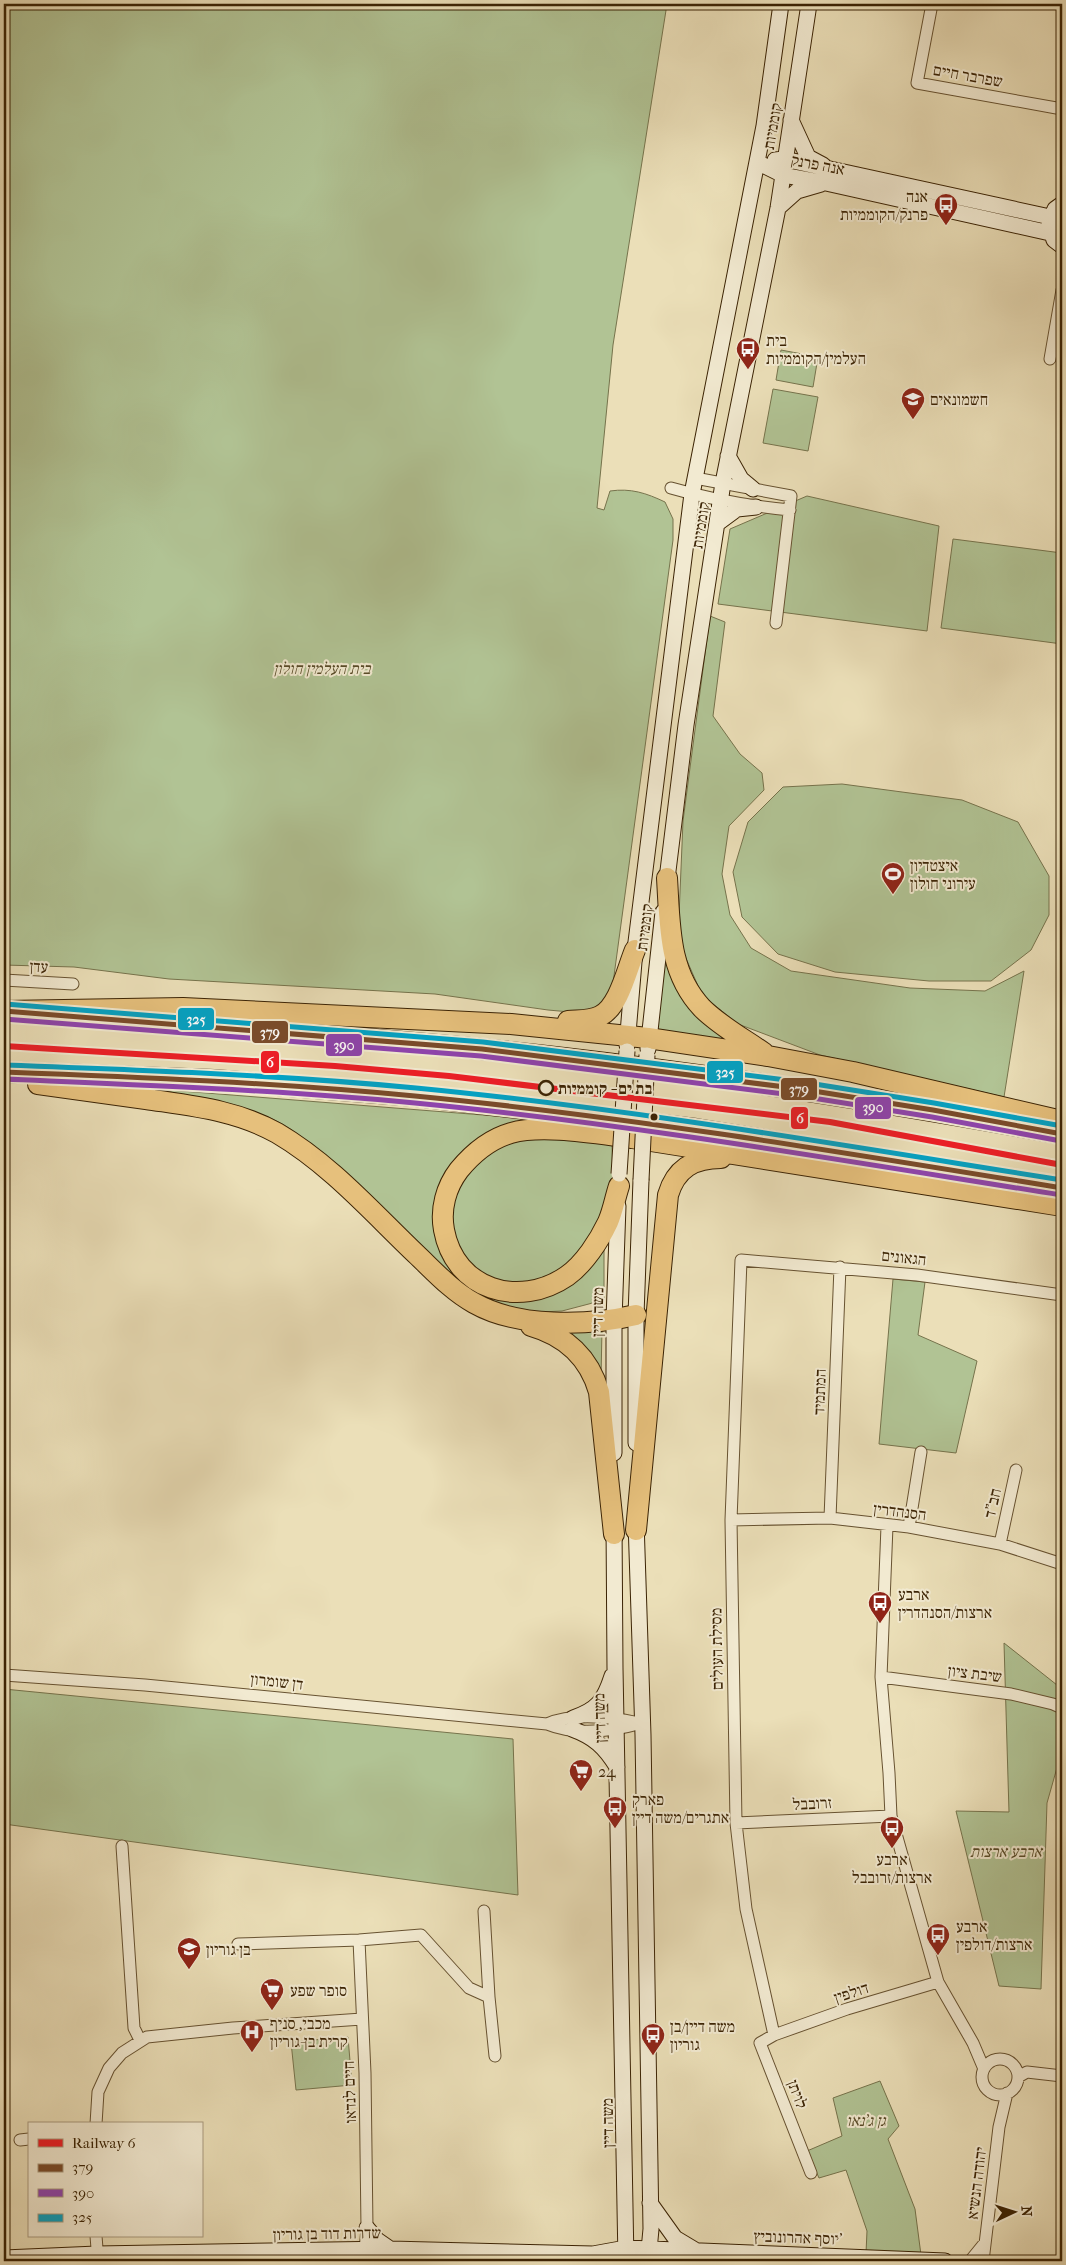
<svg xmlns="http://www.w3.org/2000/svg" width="1066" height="2265" font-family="'IM FELL French Canon','Frank Ruhl Libre',serif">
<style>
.green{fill:#b1c394;stroke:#76734c}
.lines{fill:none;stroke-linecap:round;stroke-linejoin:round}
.street-casing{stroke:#675231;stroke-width:13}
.secondary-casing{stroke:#3b2304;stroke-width:17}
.highway-casing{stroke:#3b2304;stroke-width:22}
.street{stroke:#f2ead1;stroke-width:11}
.secondary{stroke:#f2ead1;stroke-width:15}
.highway{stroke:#e6c07c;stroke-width:20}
.secondary-bridge-casing{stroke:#3b2304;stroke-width:17;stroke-linecap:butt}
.secondary-bridge{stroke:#f2ead1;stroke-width:15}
.bus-1-casing{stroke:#f2ead1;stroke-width:9}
.bus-2-casing{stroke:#f2ead1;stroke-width:9}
.bus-3-casing{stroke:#f2ead1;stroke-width:9}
.bus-1{stroke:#7a4b2a;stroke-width:5}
.bus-2{stroke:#8e44ad;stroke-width:5}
.bus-3{stroke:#03a2c4;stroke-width:5}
.rail-1-casing{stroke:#f2ead1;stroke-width:10}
.rail-1{stroke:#ed1d26;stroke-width:6}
.stop-dot{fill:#f2ead1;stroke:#3b2304;stroke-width:2.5}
.bus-dot{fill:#3b2304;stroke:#f2ead1;stroke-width:2}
.labels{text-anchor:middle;stroke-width:4;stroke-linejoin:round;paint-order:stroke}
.street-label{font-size:16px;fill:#3b2304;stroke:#f2ead1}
.poi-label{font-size:16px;fill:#3b2304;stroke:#f2ead1;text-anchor:start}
.park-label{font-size:16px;font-style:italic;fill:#584b28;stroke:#f2ead1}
.stop-label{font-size:16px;font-weight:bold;fill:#3b2304;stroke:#f2ead1;text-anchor:start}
.line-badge{stroke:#f2ead1;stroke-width:2}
.badge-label{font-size:14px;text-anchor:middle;font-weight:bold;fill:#fff}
</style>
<rect width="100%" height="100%" fill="#ebdfb8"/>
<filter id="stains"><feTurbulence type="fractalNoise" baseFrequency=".004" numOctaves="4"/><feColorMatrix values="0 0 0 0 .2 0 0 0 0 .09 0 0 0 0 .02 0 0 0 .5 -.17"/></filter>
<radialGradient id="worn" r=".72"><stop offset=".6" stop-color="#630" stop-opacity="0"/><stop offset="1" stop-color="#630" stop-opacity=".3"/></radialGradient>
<path class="green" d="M4,4h663l-54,341 -16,163 7,2 6,-19c21,-3 36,2 55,11l8,17v21l-62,458 -12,13 -18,2 -33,-3 -113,-16 -266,-15 -95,-12 -70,-2z
M781,350l37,7 -5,30 -37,-7z
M773,389l45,8 -10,54 -45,-8z
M807,496l132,30 -12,105 -209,-27 12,-75z
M953,539l109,14v91l-121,-16z
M710,616l15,6 -12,94 27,38 22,19 2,17 -35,36 -7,48 8,41 21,33 40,23 119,17 75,3 39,-20 -20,126 -184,-42 -82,-31 -36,-29 -24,-55 5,-119z
M842,784l120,16 56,22 31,54v39l-18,35 -40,31h-62l-94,-9 -57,-18 -36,-37 -9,-45 15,-50 35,-35z
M667,945l4,20 84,83 -99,-15z
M156,1089l377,30 -37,13 -40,27 -15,91 79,51 23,-3 25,-13 36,-35v50l-42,11 -43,2 -52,-20 -151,-144c-8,-6 -16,-13 -24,-19 -39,-26 -92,-31 -136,-41z
M526,1137l86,7 1,40 -10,34 -38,52 -47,16 -42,-13 -25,-37 2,-43 32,-40z
M893,1279l32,3 -7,53 59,26 -21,92 -77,-9z
M602,1328l-1,51 -41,-49z
M1004,1643l58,46v61l-15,53 -6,186 -42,-3 -43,-175 53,1z
M4,1689l509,50 5,156 -514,-71z
M348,2037l4,48 -56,5 -5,-48z
M880,2081l19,45 -11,13 27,70 6,46 -55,-2 1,-22 -21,-61 -27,8 -12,-27 35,-15 -9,-38z"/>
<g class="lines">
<g class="street-casing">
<path id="street" d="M932,4l-15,79 145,26
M1050,359l12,-69
M695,478l96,18 -15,127
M671,488c38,11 79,18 119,22
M4,980l69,4
M830,1518l10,-251
M731,1520l99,-2 79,9 91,17 62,20
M887,1526l-6,151 8,96 2,43 47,166 35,61 11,26
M909,1527l12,-75
M1000,1544l16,-74
M4,1675l141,10 402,39c29,12 66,7 95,-1
M881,1677l130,17 42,10 9,4
M547,1724c27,-12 64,-7 92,-1
M736,1823l155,-7
M122,1846l12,182 6,12
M484,1911l5,86
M359,1940l6,133 2,155 -2,22
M238,1944l121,-4 62,-5 48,53 20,9 6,59
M774,2035l-28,-126 -10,-86 -5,-303 10,-260 176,15 145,20
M982 2077a18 18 0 1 1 36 0a18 18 0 1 1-36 0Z
M1018,2077l9,-5 35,4
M96,2124l2,-32 11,-24 13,-15 25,-16 86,-9 129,-9
M20,2140l9,-1
M811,2173l-51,-130 14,-8 73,-26 91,-27
M96,2236l2,25
M970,2261l13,-16
M983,2261l16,-134 8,-34"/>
</g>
<g class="secondary-casing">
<path id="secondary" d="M791,120l17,37 15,8
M775,160l9,-1 266,58
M757,162l26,13 43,8 224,50
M1062,204l-7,5 -6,16 5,15 8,6
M778,208l19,-17 24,-7
M728,456l13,23 12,10
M718,523l19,-14 19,-2
M666,887l20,-162 37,-242 55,-275 31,-204
M627,1045l8,-95 57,-456 72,-368 17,-122
M648,1049l15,-137
M636,1443v-128l5,-135
M614,1453v-133l4,-114
M636,1521l7,214 8,494 -3,32
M614,1523l1,145 11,593
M573,1718c24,-8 31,-17 39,-42
M572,1729c22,8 33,18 45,38
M650,2203l25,35 20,12
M367,2228l10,12 13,9
M4,2258l93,-4 293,-5 203,5 33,-6 319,13"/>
</g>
<g class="highway-casing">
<path id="highway" d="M667,878c3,47 1,94 35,130 18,18 42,31 62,45
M4,1011l179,-3 328,16 137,14 120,18 85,16 209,49
M127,1020c118,9 236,18 354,29 195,19 389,50 581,85
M568,1021c11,-1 22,0 32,-5 19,-9 27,-47 35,-66
M4,1072l210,8 202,16 280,33 366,59
M38,1084c36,5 72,10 108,15 46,7 90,11 131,34 53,31 95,79 139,121 18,17 36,37 58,49 44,25 114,23 162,12
M619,1186c-4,12 -6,25 -11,36 -9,19 -24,42 -41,54 -48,33 -112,14 -123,-46 -4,-21 2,-43 15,-60 14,-17 31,-31 52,-37 32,-9 87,1 121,5l430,68
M531,1326c35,10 58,31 68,66l15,142
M636,1530l32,-335c8,-27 26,-37 53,-37"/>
</g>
<use href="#street" class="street"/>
<use href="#secondary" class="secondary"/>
<use href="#highway" class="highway"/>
<g class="secondary-bridge-casing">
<path id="secondary-bridge" d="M619,1174l8,-123
M641,1180l6,-125"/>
</g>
<use href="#secondary-bridge" class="secondary-bridge"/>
<g class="bus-1-casing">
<path id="bus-1" d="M4,1011l478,38 319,40 132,21 129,24
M4,1072c137,5 275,11 411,24 217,21 432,57 647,92"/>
</g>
<g class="bus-2-casing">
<path id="bus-2" d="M4,1019l477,37 319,40 132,21 129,24
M4,1079c137,6 274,11 411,24 217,21 431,58 646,92"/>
</g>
<g class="bus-3-casing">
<path id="bus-3" d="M5,1004l478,38 319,40 132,21 128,23
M4,1065c138,5 275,10 412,23 217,21 431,58 646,92"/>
</g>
<use href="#bus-1" class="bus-1"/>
<use href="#bus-2" class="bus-2"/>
<use href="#bus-3" class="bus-3"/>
<g class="rail-1-casing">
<path id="rail-1" d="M4,1046l331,20 114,10 381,46 232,43"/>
</g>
<use href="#rail-1" class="rail-1"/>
</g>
<defs>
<g id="bus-pin" transform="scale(1.25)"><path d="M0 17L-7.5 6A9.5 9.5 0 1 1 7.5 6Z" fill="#8f2418" stroke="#f2ead1"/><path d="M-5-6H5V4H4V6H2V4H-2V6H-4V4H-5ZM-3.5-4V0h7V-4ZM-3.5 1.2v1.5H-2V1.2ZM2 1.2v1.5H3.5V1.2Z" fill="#fff"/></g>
<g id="school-pin" transform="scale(1.25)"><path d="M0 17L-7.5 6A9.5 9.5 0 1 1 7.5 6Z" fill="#8f2418" stroke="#f2ead1"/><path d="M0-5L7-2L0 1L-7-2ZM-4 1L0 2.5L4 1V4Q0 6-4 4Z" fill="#fff"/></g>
<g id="stadium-pin" transform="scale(1.25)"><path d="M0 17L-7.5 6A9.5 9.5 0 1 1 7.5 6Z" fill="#8f2418" stroke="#f2ead1"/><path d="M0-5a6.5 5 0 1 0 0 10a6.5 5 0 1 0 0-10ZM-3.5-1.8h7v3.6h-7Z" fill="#fff"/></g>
<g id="supermarket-pin" transform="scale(1.25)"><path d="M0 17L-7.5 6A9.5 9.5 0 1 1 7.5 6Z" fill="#8f2418" stroke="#f2ead1"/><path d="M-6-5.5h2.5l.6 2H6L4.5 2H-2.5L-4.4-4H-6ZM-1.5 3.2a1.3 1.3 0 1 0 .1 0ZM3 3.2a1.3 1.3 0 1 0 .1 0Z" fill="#fff"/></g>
<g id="hospital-pin" transform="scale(1.25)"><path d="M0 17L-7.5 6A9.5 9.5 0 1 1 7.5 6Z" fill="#8f2418" stroke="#f2ead1"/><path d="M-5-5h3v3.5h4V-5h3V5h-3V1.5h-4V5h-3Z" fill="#fff"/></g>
</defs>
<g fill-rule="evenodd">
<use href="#bus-pin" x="946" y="205"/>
<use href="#bus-pin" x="748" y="349"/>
<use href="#school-pin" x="913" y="399"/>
<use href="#stadium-pin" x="893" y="874"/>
<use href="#bus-pin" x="880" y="1603"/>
<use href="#supermarket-pin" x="581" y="1771"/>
<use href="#bus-pin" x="615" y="1808"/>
<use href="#bus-pin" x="892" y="1828"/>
<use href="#bus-pin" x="938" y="1935"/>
<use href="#school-pin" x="189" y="1949"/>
<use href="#supermarket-pin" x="272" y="1990"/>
<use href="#hospital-pin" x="252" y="2032"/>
<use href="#bus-pin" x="653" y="2035"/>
</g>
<circle class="stop-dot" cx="546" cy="1088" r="7"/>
<circle class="bus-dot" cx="654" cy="1117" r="4.5"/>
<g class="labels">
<g class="street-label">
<text transform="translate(968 75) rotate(10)" y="6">שפרבר חיים</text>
<text transform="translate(772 126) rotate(-80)" y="6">קוממיות</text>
<text transform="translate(818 164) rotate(11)" y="6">אנה פרנק</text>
<text transform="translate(700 525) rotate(-81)" y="6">קוממיות</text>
<text transform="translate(644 927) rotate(-83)" y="6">קוממיות</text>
<text transform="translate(39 966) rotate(3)" y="6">עדן</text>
<text transform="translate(904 1257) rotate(6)" y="6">הגאונים</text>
<text transform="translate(597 1312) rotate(-89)" y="6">משה דיין</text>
<text transform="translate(819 1392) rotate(-88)" y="6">המתמיד</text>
<text transform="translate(992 1503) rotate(-77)" y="6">חב"ד</text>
<text transform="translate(900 1511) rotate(7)" y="6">הסנהדרין</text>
<text transform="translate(716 1649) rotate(-91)" y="6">מסילת העולים</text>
<text transform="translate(975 1673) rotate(7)" y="6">שיבת ציון</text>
<text transform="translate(277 1681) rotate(6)" y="6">דן שומרון</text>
<text transform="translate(599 1718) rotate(-92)" y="6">משה דיין</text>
<text transform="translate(812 1803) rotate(-3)" y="6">זרובבל</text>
<text transform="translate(851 1992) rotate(-18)" y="6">דולפין</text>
<text transform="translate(349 2092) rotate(-92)" y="6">חיים לנדאו</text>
<text transform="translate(798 2094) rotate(69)" y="6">לויתן</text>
<text transform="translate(607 2123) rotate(-91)" y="6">משה דיין</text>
<text transform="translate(976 2183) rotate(-83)" y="6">יהודה הנשיא</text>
<text transform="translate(327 2233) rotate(-1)" y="6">שדרות דוד בן גוריון</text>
<text transform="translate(798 2237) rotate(2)" y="6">יוסף אהרונוביץ'</text>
</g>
<g class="poi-label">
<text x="928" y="202" text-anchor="end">אנה<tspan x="928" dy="18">פרנק/הקוממיות</tspan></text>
<text x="766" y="346">בית<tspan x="766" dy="18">העלמין/הקוממיות</tspan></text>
<text x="930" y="405">חשמונאים</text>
<text x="910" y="871">איצטדיון<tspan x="910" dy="18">עירוני חולון</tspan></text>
<text x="898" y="1600">ארבע<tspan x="898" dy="18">ארצות/הסנהדרין</tspan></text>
<text x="598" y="1777">24</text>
<text x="632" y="1805">פארק<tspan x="632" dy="18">אתגרים/משה דיין</tspan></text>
<text x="892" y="1865" text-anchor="middle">ארבע<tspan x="892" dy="18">ארצות/זרובבל</tspan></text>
<text x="956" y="1932">ארבע<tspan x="956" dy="18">ארצות/דולפין</tspan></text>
<text x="206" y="1955">בן גוריון</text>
<text x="290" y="1996">סופר שפע</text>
<text x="270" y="2029">מכבי, סניף<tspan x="270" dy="18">קרית בן-גוריון</tspan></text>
<text x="670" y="2032">משה דיין/בן<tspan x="670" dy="18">גוריון</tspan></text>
</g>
<g class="park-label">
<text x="322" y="674">בית העלמין חולון</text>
<text x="1006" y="1857">ארבע ארצות</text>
<text x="866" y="2126">גן ג'נאו</text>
</g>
<g class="stop-label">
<text x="558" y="1094">בת ים - קוממיות</text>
</g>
</g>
<g class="line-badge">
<rect x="177" y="1007" width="38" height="24" rx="5" fill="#03a2c4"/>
<rect x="251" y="1020" width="38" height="24" rx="5" fill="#7a4b2a"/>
<rect x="325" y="1033" width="38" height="24" rx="5" fill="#8e44ad"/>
<rect x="260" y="1050" width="20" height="24" rx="5" fill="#ed1d26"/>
<rect x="706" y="1060" width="38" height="24" rx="5" fill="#03a2c4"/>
<rect x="780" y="1077" width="38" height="24" rx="5" fill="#7a4b2a"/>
<rect x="854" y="1096" width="38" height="24" rx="5" fill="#8e44ad"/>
<rect x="790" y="1106" width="19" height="24" rx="5" fill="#ed1d26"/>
</g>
<g class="badge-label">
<text x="196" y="1024">325</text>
<text x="270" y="1037">379</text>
<text x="344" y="1050">390</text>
<text x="270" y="1067">6</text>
<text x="725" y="1077">325</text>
<text x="799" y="1094">379</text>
<text x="873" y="1112">390</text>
<text x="800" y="1123">6</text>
</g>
<rect width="1066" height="2265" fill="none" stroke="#ebdfb8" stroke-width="20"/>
<rect x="5" y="5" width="1056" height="2255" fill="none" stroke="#3b2304" stroke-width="2.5"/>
<rect x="10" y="10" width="1046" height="2245" fill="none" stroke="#3b2304"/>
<rect x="28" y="2122" width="175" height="115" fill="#f2ead1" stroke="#a99a7f"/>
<rect x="38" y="2139" width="25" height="8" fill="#ed1d26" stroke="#a99a7f"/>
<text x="72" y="2148" font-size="15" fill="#3b2304">Railway 6</text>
<rect x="38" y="2164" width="25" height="8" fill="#7a4b2a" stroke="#a99a7f"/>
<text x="72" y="2172" font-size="15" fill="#3b2304">379</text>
<rect x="38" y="2189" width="25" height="8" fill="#8e44ad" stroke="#a99a7f"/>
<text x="72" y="2198" font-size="15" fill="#3b2304">390</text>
<rect x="38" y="2214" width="25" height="8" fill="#03a2c4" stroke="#a99a7f"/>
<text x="72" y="2222" font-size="15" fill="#3b2304">325</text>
<g transform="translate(1014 2212) rotate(86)" stroke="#f2ead1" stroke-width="4" paint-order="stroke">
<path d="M0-4L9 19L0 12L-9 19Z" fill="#3b2304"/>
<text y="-8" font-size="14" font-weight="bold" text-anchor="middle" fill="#3b2304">N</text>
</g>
<rect width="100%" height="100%" filter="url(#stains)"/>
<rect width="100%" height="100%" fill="url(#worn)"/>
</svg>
